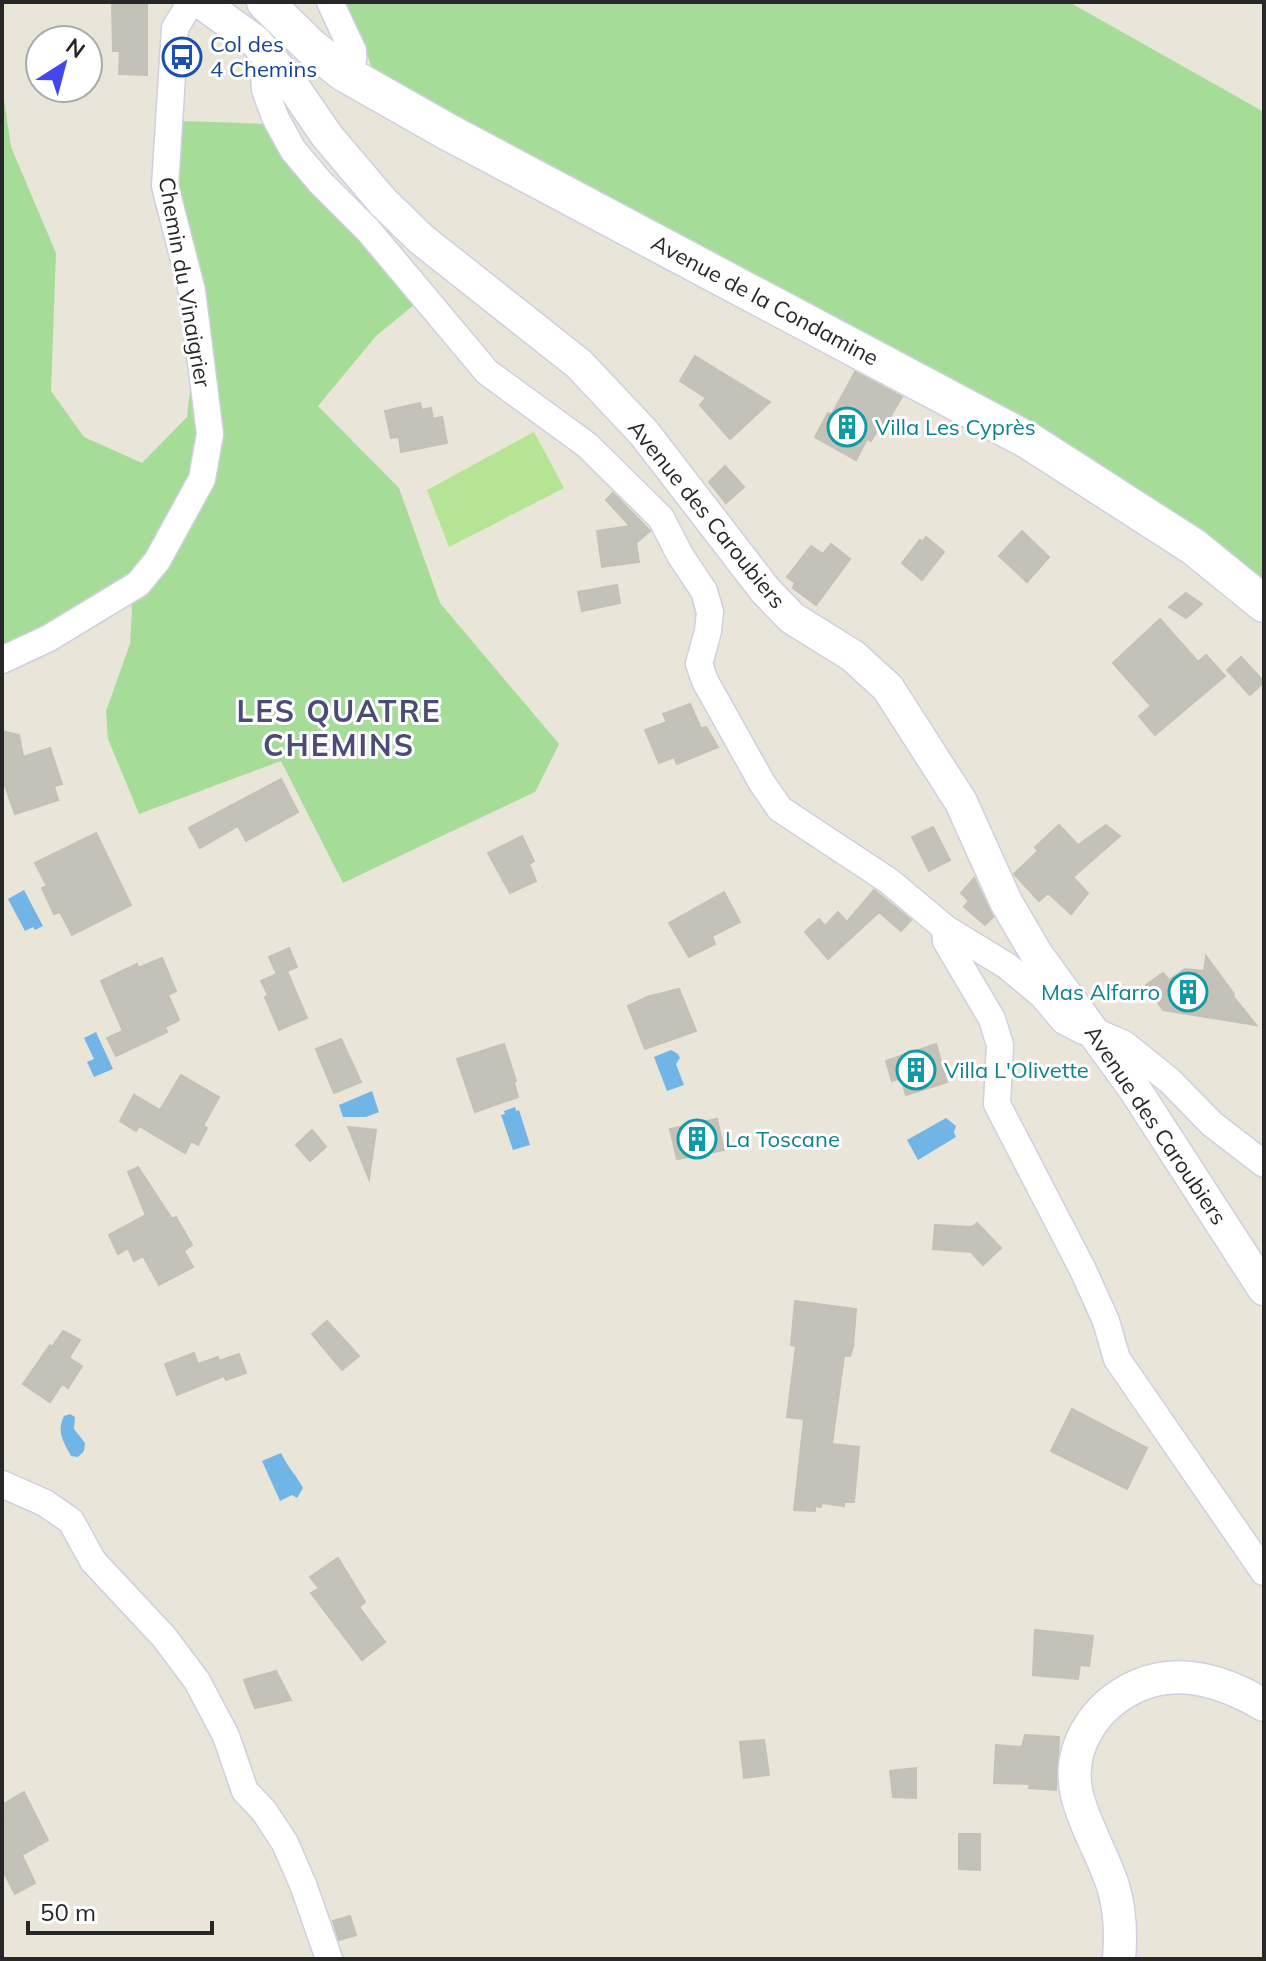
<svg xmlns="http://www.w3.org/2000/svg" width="1266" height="1961" font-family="Mulish,sans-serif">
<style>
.green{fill:#a5dd98}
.pitch{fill:#b6e495}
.water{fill:#71b5e6}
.building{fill:#c4c1b9;stroke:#c4c1b4;stroke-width:2}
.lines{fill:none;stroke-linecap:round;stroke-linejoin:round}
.minor-casing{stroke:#cfcfe0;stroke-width:29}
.tertiary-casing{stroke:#cfcfe0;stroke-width:35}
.secondary-casing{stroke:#cfcfe0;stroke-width:39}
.minor{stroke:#fff;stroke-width:26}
.tertiary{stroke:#fff;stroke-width:32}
.secondary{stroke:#fff;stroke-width:36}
.labels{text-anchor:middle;stroke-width:6;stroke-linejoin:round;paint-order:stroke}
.transit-label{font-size:22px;fill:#164399;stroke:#fff;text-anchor:start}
.street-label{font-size:22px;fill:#272727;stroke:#fff}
.culture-label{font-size:22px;fill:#0d838f;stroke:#fff;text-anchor:start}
.district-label{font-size:30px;font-weight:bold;letter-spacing:2px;fill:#4b4c75;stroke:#fff}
</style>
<rect width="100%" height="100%" fill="#e9e5d9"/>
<path class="green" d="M339,2h730l195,110v463l-6,5 -885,-508 -11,-33z
M2,86l9,61 45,106 -5,138 33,46 58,26 45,-46 14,-125 -25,-105 6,-66 87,3 156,172 -49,40 -58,70 81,82 41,115 119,141 -24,48 -192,91 -62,-122 -142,53 -31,-75 -2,-28 24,-67 2,-33 -3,-33 -92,55 -35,15z"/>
<path class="pitch" d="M534,432l30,56 -115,59 -22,-57z"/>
<path class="water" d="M24,890l19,36 -8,4 -2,-3 -8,4 -17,-32z
M96,1032l17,37 -19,8 -7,-15 7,-3 -10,-21z
M671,1050l7,4 2,4 -4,6 8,21 -17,6 -13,-34z
M372,1091l7,21 -13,5h-23l-4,-12z
M515,1107l1,4 3,-1 11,35 -17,5 -12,-35 4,-1 -1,-3z
M946,1118l10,8 -2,6 2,5 -38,23 -11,-20z
M70,1414l5,3 -1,12 11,14 -1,8 -6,6 -7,-1c-7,-13 -15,-24 -7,-40z
M281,1453c7,15 16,23 22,35l-6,10 -5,-3 -12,6 -18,-40z"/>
<path class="building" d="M112,2h35v73l-28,-1 1,-23h-7z
M695,356l75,46 -40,37 -30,-34 6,-7 -26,-17z
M855,372l47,25 -18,30 -3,-2 -10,16 -4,-2 -11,21 -41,-23 13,-24 4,1z
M420,403l2,7 9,-2 2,11 9,-2 5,26 -46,9 -2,-15 -8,1 -6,-27z
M725,466l19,21 -18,16 -17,-21z
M613,493l37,38 -14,12 3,19 -37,5 -5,-36 33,-5 -24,-26z
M1022,531l27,26 -22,25 -28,-26z
M926,537l18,15 -22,28 -20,-17 18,-23 3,1z
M831,544l19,15 -34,46 -23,-17 2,-5 -8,-6 24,-31 12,8z
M617,585l3,18 -38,8 -4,-19z
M1186,593l16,11 -16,14 -17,-11z
M1160,619l38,43 8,-7 19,21 -70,59 -16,-19 12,-10 -38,-43z
M1241,657l23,25 -14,13 -23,-25z
M690,704l11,25 5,-2 12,20 -41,17 -3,-7 -15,6 -14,-33 22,-8 -4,-8z
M2,731l17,4 4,22 27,-9 12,36 -8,2 4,14 -43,14 -13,-37z
M281,779l17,33 -52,29 -8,-15 -38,22 -11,-20z
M1059,825l19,20 28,-20 14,11 -47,41 15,16 -17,21 -23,-21 -9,8 -25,-27 24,-23 -3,-4z
M933,827l17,33 -21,11 -17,-34z
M96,833l35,72 -59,30 -12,-23 -6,2 -12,-26 5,-2 -12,-23z
M522,836l12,25 -5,3 7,17 -26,12 -22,-40z
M974,878l19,39 -8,8 -21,-18 5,-6 -8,-8z
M874,890l37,30 -10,11 -22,-19 -51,47 -23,-27 14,-13 6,7 13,-14 9,10z
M724,892l16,30 -28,14 3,8 -26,13 -20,-34z
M289,948l8,19 -10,4 20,47 -28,12 -14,-33 3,-2 -7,-14 16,-7 -8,-17z
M1206,956l28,38 -1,2 23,29 -93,-15 -17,-25 17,-12 6,7 16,-11 19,2z
M162,958l14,33 -8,4 11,25 -14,7 2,5 -51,24 -9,-18 16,-7 -22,-50 36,-17 1,4z
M679,989l17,42 -51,18 -17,-43 19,-9z
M341,1039l20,43 -27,11 -18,-44z
M504,1044l12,37 -2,1 4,15 -43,15 -18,-53z
M936,1044l11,38 -41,13 -5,-17 -9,3 -6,-20z
M181,1075l38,22 -16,29 4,2 -9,17 -7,-4 -6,12 -46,-27 -3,5 -16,-10 14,-26 26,15z
M717,1119l7,31 -47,9 -7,-30z
M348,1127l28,3 -7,49z
M312,1130l14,17 -16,14 -14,-16z
M138,1167l34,52 4,-2 16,28 -8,6 9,16 -34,18 -16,-29 -9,5 -6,-13 -10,6 -9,-19 37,-20 -18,-43z
M977,1223l24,25 -18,17 -12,-13 -38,-3 2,-24 37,2z
M795,1301l61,8 -3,38 -3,9h-6l-12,88 27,3 -5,55h-10v4l-22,-3 -1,4 -6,-1v5l-21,-1 10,-91 -17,-2 9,-71 -5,-1z
M327,1321l32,35 -17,14 -30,-36z
M63,1331l17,9 -11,18 13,8 -14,22 -6,-4 -12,18 -27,-18 27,-39 2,2z
M194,1353l4,11 20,-7 1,4 20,-7 7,19 -20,7 -2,-4 -47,19 -12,-31z
M1072,1409l75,39 -20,41 -76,-38z
M338,1558l27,44 -6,5 26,35 -23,18 -51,-67 8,-5 -9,-11z
M1035,1630l58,6 -4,30 -9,-1 -2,14 -45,-4z
M276,1671l15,29 -36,8 -11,-28z
M1025,1735l34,2 -3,53 -27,-2 1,-4 -36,-1 2,-38 26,2z
M764,1740l5,35 -25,3 -4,-36z
M916,1768v30l-23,-1 -3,-26z
M24,1792l24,48 -26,15 13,28 -20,11 -13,-25v-54l7,13 -7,-14v-9z
M959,1834h21v36l-21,-1z
M350,1916l6,19 -17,5 -6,-19z"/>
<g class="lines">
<g class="minor-casing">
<path id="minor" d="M330,2l23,49v8l-9,14
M273,60l-9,11 1,19 10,27 18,33 27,32 48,48 119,142 100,73 74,73 19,37 24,36 6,21 -2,19 -9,33 6,17 57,102 18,26 109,72 56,47 1,13 46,78 8,26 -3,59 86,166 23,51 11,38 147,213
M2,660l47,-22 89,-54 19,-23 45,-82 8,-45 -18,-143 -27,-105 10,-158 16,-26
M945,928l62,38 35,29 22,26 19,10h11l30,13 46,37 42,43 52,40
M2,1484l43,19 26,18 22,40 71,76 33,44 29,55 19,55 19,20 21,32 19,44 25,72"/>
</g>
<g class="tertiary-casing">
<path id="tertiary" d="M201,2l55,40 34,40 37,54 56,66 38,37 158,125 65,69 121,157 27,28 61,38 35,32 73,114 45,100 31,53 97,133 130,201
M1119,1959c2,-23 1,-50 -6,-73 -10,-31 -28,-59 -36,-91 -11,-47 18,-90 60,-109 44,-19 88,-4 127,19"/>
</g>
<g class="secondary-casing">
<path id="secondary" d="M265,2l46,45 33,26 104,59 581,309 165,106 70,57"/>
</g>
<use href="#minor" class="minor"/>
<use href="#tertiary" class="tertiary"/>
<use href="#secondary" class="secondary"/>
</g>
<defs>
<g id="bus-ring" transform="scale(2)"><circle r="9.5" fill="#fff" stroke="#1a4fb4" stroke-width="1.5"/><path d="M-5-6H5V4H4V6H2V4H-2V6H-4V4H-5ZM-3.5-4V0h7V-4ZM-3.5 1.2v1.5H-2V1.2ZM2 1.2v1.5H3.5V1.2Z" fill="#1a4fb4"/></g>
<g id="building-ring" transform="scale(2)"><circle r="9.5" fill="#fff" stroke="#0f9aa8" stroke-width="1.5"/><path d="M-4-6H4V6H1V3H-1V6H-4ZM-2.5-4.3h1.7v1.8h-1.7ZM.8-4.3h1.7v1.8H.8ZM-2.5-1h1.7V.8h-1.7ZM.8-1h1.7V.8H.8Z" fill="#0f9aa8"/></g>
</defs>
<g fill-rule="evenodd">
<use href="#bus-ring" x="182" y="57"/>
<use href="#building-ring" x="847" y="427"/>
<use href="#building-ring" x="1188" y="992"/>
<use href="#building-ring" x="916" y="1070"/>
<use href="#building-ring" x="697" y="1139"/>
</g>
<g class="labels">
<g class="transit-label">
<text x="210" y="52">Col des<tspan x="210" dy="25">4 Chemins</tspan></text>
</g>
<g class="street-label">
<text transform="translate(185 282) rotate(80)" y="8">Chemin du Vinaigrier</text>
<text transform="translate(765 300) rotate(28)" y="8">Avenue de la Condamine</text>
<text transform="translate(707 514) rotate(51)" y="8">Avenue des Caroubiers</text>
<text transform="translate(1156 1125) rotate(56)" y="8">Avenue des Caroubiers</text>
</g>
<g class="culture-label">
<text x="875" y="435">Villa Les Cyprès</text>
<text x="1160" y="1000" text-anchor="end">Mas Alfarro</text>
<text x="944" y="1078">Villa L'Olivette</text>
<text x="725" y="1147">La Toscane</text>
</g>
<g class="district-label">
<text x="339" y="722">LES QUATRE<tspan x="339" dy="34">CHEMINS</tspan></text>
</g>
</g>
<rect width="1266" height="1961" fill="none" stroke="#272727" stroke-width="8"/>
<g transform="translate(64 64) rotate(36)"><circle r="38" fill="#ffffff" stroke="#a9a9a9" stroke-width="2"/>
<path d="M0-6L14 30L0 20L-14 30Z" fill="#4247ee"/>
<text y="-12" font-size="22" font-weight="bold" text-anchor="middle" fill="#272727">N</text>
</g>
<path d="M28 1921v12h184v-12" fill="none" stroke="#272727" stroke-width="4"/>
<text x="40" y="1921" font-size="24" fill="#272727" stroke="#ffffff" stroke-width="6" paint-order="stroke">50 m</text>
</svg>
